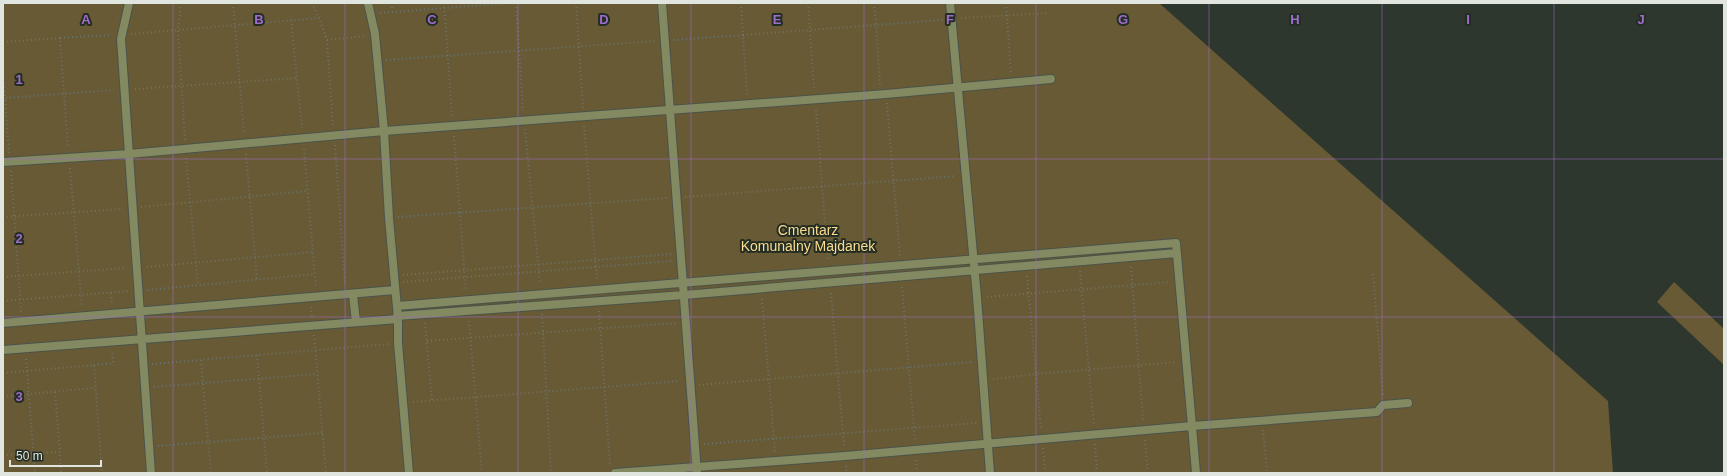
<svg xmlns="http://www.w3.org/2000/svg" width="1727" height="476" font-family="Arial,sans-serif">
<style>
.green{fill:#695a36}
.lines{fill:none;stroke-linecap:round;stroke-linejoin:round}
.street-casing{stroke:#4a5349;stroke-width:10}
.path{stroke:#6b746b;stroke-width:2;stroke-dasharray:1 3;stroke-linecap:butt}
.street{stroke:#838960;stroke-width:8}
.grid{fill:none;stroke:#9e6dca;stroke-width:1;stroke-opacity:0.55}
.labels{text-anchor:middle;stroke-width:4;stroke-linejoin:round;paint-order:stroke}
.park-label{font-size:14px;fill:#fbdc90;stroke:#232d23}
.grid-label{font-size:13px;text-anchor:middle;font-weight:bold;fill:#9e6dca;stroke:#232d23;stroke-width:4;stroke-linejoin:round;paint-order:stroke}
</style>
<rect width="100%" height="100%" fill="#2d372d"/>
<path class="green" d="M3,3h1156l449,398 5,72h-1610z
M1674,282l50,47v36l-67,-63z"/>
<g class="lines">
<g class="street-casing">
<path id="street" d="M129,3l-8,36 30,434
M368,3l7,31 9,97 5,87 9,101v24l11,130
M662,3l35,470
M950,3l27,294 13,176
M3,162l126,-8 255,-23 502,-37 165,-15
M353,295l3,27
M397,306l779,-63 16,183 185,-14 6,-7 25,-2
M397,316l287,-21 493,-42
M3,323l392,-33
M3,350l395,-31
M615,473l230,-17 347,-30 4,47"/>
</g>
<path class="path" d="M181,3l-3,27 7,110
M233,3l11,130
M312,3l7,15
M392,3v8
M444,3l8,113
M516,3l7,108
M576,3l7,105
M741,3l2,32 133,-10 4,60
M808,3l6,86
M874,3l2,22 67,-5
M1006,3l5,70
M380,13l129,-10
M961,18l87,-5
M291,20l11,108
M131,34l188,-16 8,22 38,-4
M60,38l51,-3
M327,40l6,87
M674,40l69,-5 4,60
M3,42l57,-4 8,110
M386,60l269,-19
M3,75l2,23 109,-8
M135,89l163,-11
M3,98h2l4,55
M887,103l13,154
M816,110l12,151
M584,126l13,155
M525,129l15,155
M454,136l12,155
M335,145l10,140
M304,149l12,139
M246,154l11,126
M186,158l12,127
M70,168l12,139
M11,171l10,141
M685,197l271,-21
M141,207l166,-16
M3,217l120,-8
M398,217l269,-19
M147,267l166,-15
M1131,267l12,153
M1080,271l14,155
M1373,274l10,122
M403,275l269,-21
M1027,276l9,98 141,-12
M3,277l123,-9
M403,282l269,-21
M902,287l13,153
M148,290l167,-16
M111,293l1,11
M831,293l13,153
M987,297l183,-15
M762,299l13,153
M3,301l126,-10
M311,307l1,9
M599,311l11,154
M542,314l9,159
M469,321l13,152
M425,323l7,77
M314,335l12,138
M427,341l250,-18
M257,355l10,118
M26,359l9,114
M201,360l10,113
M152,364l237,-20
M94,365l19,-2 -1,-13
M3,373l91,-8 8,108
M993,379l43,-5 5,56
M699,385l273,-23
M154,387l163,-13
M55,392l5,60
M3,396l92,-8
M413,402l267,-21
M1263,430l4,43
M1145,440l3,33
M704,444l273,-21
M1095,444l2,29
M158,446l165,-13
M1043,448l2,25
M3,455l57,-3 1,21
M916,460l1,13
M846,466l1,7"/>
<use href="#street" class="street"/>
</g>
<path class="grid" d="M173,3v470M345,3v470M518,3v470M691,3v470M864,3v470M1036,3v470M1209,3v470M1382,3v470M1554,3v470M3,159h1721M3,317h1721"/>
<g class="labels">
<g class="park-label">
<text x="808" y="235">Cmentarz<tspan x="808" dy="16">Komunalny Majdanek</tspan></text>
</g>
</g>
<g class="grid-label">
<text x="86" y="24">A</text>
<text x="259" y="24">B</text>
<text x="432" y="24">C</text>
<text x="604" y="24">D</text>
<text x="777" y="24">E</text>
<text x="950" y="24">F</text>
<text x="1123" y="24">G</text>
<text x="1295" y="24">H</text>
<text x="1468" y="24">I</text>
<text x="1641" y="24">J</text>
<text x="19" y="84">1</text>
<text x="19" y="243">2</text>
<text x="19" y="401">3</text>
</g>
<rect width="1727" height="476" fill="none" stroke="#e0e6df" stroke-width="8"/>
<path d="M10 460v6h91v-6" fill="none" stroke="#e0e6df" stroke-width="2"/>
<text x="16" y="460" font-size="12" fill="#e0e6df" stroke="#232d23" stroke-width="3" paint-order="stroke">50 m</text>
</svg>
